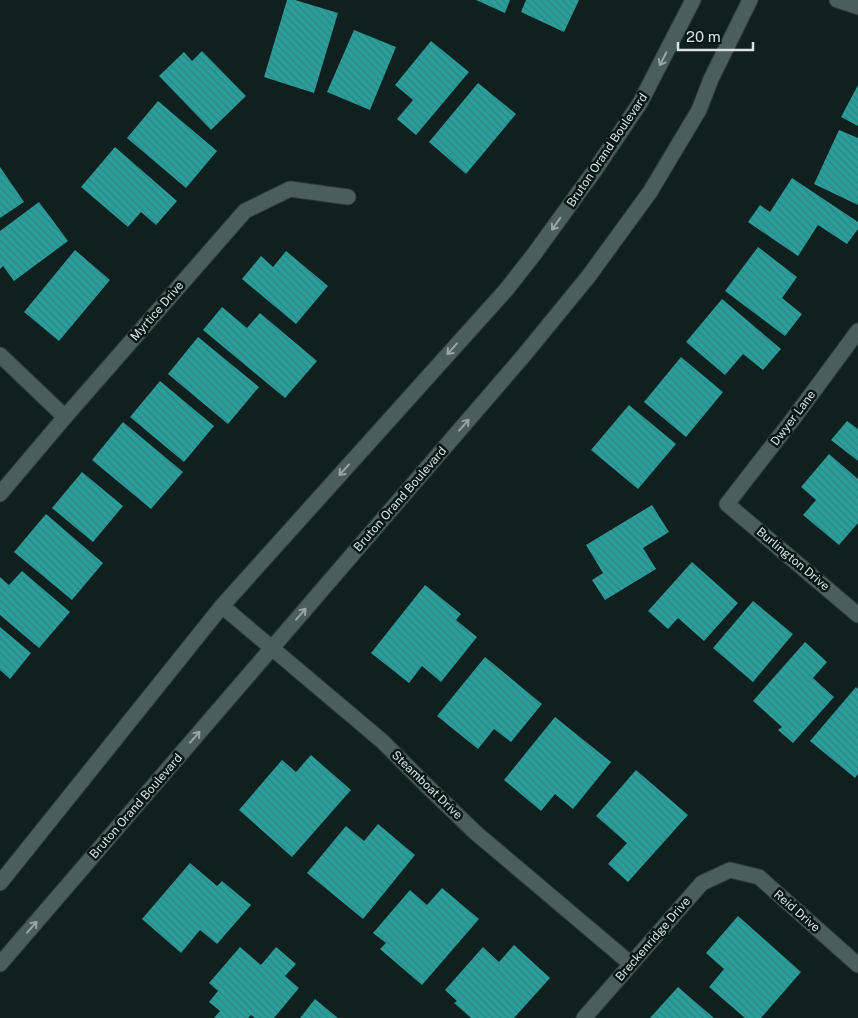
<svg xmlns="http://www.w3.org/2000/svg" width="858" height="1018" font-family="'Public Sans',sans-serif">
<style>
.building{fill:url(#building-back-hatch)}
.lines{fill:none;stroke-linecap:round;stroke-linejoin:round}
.street-casing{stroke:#2f3a39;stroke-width:17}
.secondary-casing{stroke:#2f3a39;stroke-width:17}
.street{stroke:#4b5d5c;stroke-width:15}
.secondary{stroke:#4b5d5c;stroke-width:15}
.oneway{stroke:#98a6a5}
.labels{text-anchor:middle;stroke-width:5;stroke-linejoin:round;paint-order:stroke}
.street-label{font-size:12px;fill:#d7e2e1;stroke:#061716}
</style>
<defs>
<pattern id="building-back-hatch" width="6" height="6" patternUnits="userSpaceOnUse" patternTransform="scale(1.25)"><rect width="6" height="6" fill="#2a9e9b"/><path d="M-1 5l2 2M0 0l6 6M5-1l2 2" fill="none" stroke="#318381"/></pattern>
</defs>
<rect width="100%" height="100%" fill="#0f201f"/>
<path class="building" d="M287,0h8l43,13 -24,80 -50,-16z
M476,0h34l-5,13z
M526,0h53l-15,32 -43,-20z
M354,30l42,17 -26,63 -43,-18z
M431,41l38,31 -53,63 -19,-16 16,-19 -18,-15z
M202,51l44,45 -35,34 -52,-54 25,-24 8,9z
M478,83l38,31 -50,60 -37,-32z
M858,85v41l-17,-9z
M158,101l59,50 -31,37 -59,-50z
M839,130l19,8v67l-44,-21z
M115,147l62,54 -21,24 -15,-13 -13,15 -47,-40z
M0,167l24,35 -24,16z
M792,178l66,44v7l-11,15 -29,-19 -20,31 -50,-34 12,-17 10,7z
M39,202l29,39 -54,40 -11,-15 -3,3v-38z
M758,247l39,30 -15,21 20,16 -17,22 -60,-45z
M75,250l35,30 -51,61 -35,-29z
M286,251l42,35 -32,38 -54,-45 19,-23 12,11z
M722,299l59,50 -18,21 -20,-16 -18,21 -39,-33z
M222,307l25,21 13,-15 57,48 -32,37 -82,-68z
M198,337l61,50 -31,37 -60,-50z
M681,357l42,35 -37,45 -42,-35z
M160,381l54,45 -30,36 -54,-45z
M629,405l47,39 -38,45 -47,-39z
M847,421l11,8v32l-27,-21z
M123,422l60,50 -32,37 -59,-49z
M829,454l29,25v44l-19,22 -36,-30 13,-15 -15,-13z
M82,472l41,34 -30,36 -41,-34z
M652,505l17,27 -26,16 13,21 -51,31 -13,-20 11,-7 -17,-28z
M46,514l57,49 -31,37 -58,-48z
M692,562l46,41 -34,38 -26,-23 -10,11 -20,-18z
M22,571l48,41 -31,36 -39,-33v-38l9,8z
M425,585l36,29 -5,6 21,17 -36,45 -19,-16 -13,17 -38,-30z
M753,601l40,33 -40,48 -40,-34z
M0,627l31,26 -21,26 -10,-9z
M805,642l22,20 -14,16 21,19 -41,46 -15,-13 4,-3 -29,-26z
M485,657l57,47 -31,38 -17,-13 -16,20 -41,-33z
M856,687l2,2v85l-3,4 -45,-37z
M555,717l56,45 -38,47 -18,-15 -14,17 -37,-31z
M311,755l40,35 -59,67 -53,-47 43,-50 14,12z
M636,770l52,45 -60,67 -20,-18 19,-21 -31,-27z
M378,824l37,31 -52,64 -56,-46 39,-47 18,15z
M190,863l27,23 5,-5 29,24 -34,39 -17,-14 -19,23 -39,-34z
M442,888l37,31 -57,66 -42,-36 6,-6 -13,-10 37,-43 17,15z
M738,916l63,56 -40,46h-16l-36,-31 15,-18 -18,-16z
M514,945l36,33 -36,40h-43l-17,-15 3,-2 -12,-11 38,-43 16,15z
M240,947l21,18 15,-18 20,17 -11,12 14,12 -25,30h-19l-4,-3 -3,3h-34l6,-7 -11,-9 9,-11 -9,-8z
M678,987l36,31h-64z
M315,999l23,19h-38z"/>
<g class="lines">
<g class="street-casing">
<path id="street" d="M837,0l21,7
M858,331l-65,88 -66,85 131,111
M0,355l65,62
M0,494l65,-77 180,-206 45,-22 58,8
M222,606l160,135 46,46 48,46 155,131
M584,1018l118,-135 28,-13 29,7 99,88"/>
</g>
<g class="secondary-casing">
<path id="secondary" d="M0,883l222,-277 284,-316 29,-37 60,-83 45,-67 53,-103
M0,964l525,-610 63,-77 62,-85 49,-82 12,-31 39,-79"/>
</g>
<use href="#street" class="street"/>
<use href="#secondary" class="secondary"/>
</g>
<defs><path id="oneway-shaft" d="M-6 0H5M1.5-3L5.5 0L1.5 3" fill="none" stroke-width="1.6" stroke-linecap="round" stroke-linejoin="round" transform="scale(1.25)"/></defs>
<g class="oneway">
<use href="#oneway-shaft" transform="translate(663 59) rotate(117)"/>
<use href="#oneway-shaft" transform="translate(556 224) rotate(125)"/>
<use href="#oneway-shaft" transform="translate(452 349) rotate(132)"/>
<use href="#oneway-shaft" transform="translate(464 425) rotate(-49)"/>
<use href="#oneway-shaft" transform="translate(344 470) rotate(132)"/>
<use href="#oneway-shaft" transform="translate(301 614) rotate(-49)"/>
<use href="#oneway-shaft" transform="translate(195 737) rotate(-49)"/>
<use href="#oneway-shaft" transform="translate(32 927) rotate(-49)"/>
</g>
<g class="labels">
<g class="street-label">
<text transform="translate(607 150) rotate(-56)" y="4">Bruton Orand Boulevard</text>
<text transform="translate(157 311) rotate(-49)" y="4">Myrtice Drive</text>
<text transform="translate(793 418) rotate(-53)" y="4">Dwyer Lane</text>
<text transform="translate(400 499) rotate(-49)" y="4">Bruton Orand Boulevard</text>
<text transform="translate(793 559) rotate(40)" y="4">Burlington Drive</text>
<text transform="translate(427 785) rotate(44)" y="4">Steamboat Drive</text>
<text transform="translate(136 806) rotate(-49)" y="4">Bruton Orand Boulevard</text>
<text transform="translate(797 911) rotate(41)" y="4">Reid Drive</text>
<text transform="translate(653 939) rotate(-49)" y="4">Breckenridge Drive</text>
</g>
</g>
<path d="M678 42v8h75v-8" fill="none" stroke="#d7e2e1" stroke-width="2.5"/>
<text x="686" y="42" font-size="15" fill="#d7e2e1" stroke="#061716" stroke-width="4" paint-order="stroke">20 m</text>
</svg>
